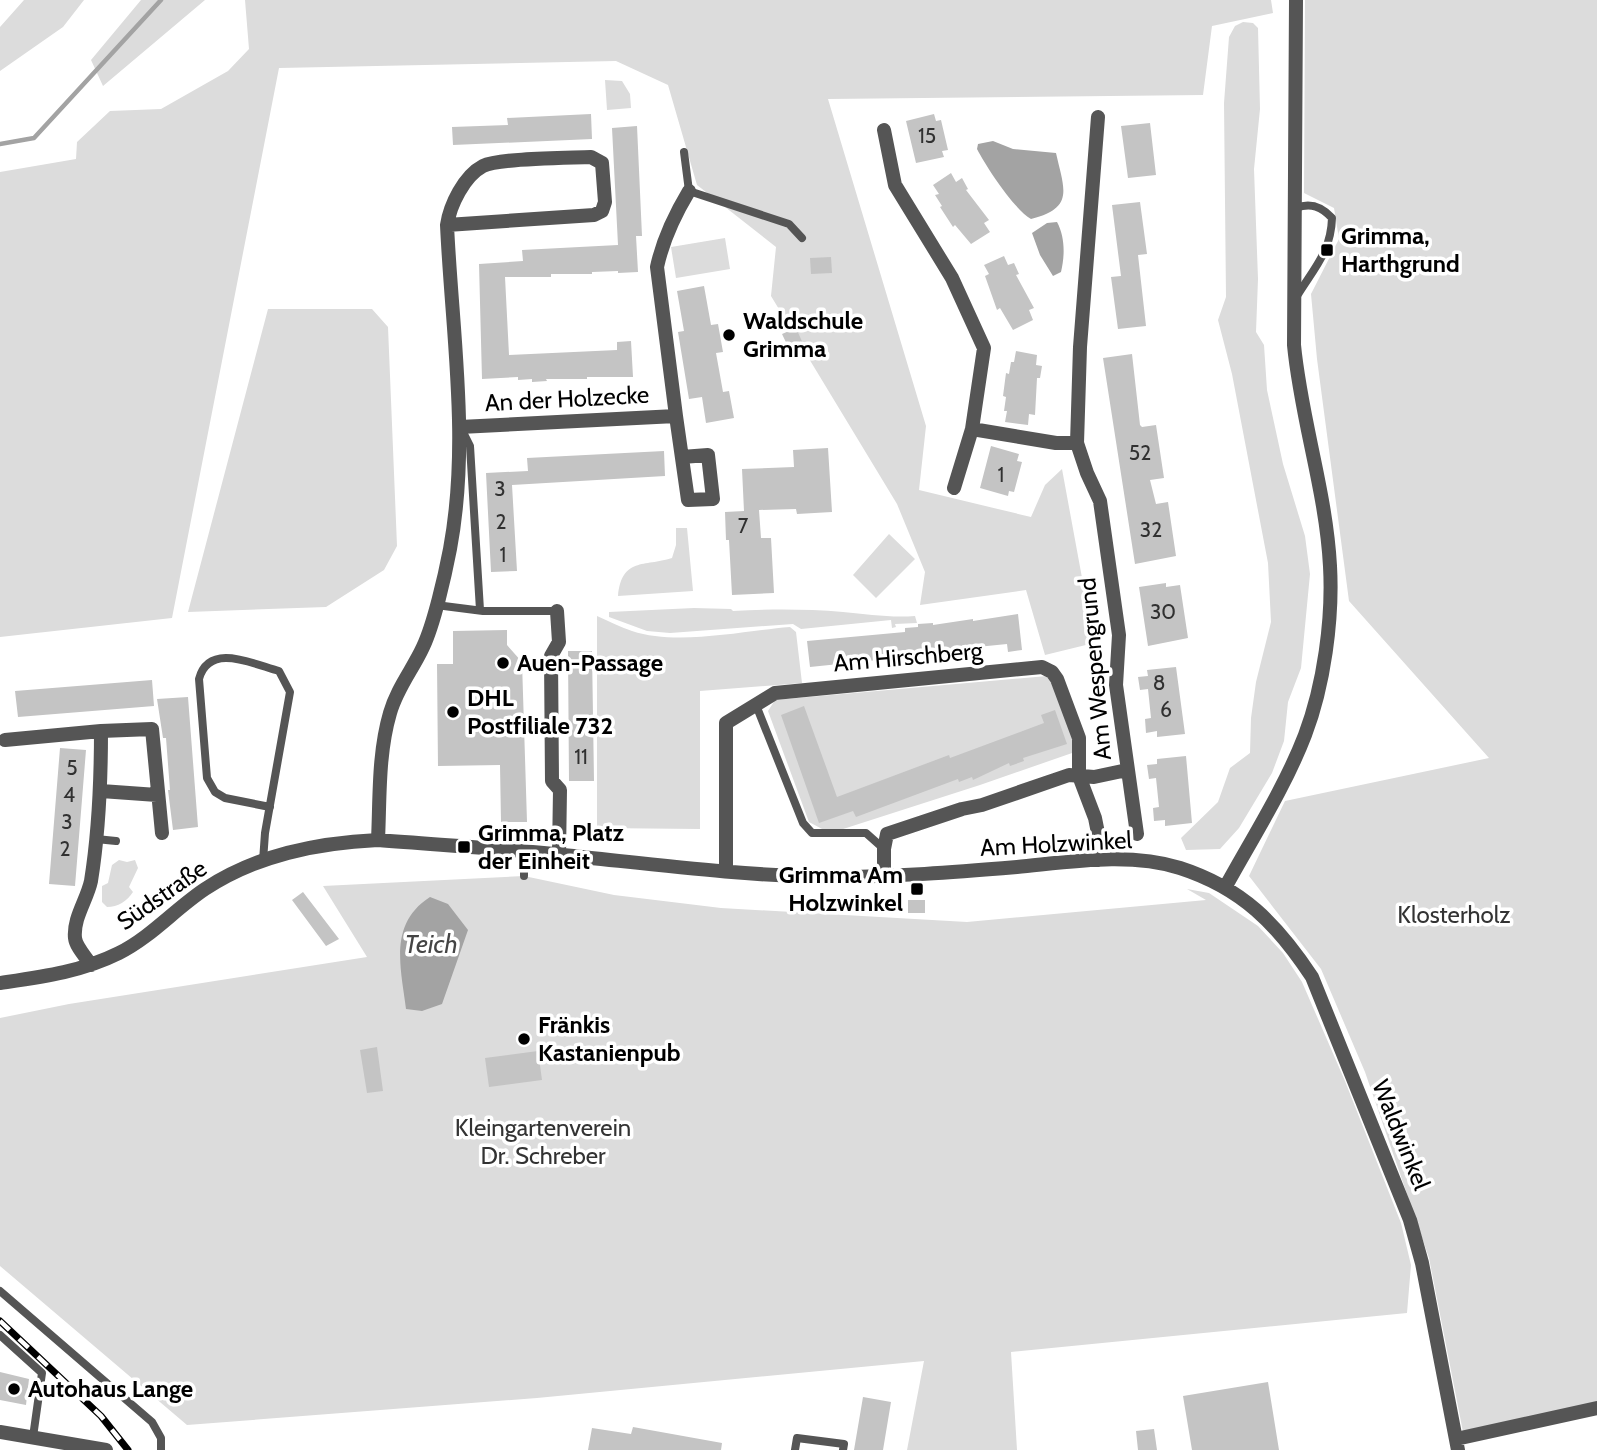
<svg xmlns="http://www.w3.org/2000/svg" width="1597" height="1450" font-family="Cabin,sans-serif">
<style>
.green{fill:#dcdcdc}
.water{fill:#a3a3a3}
.lines{fill:none;stroke-linecap:round;stroke-linejoin:round}
.stream{stroke:#a3a3a3;stroke-width:4.5}
.building{fill:#c4c4c4}
.lane{stroke:#555;stroke-width:8}
.street{stroke:#555;stroke-width:14}
.rail-casing{stroke:#000;stroke-width:7}
.rail{stroke:#fff;stroke-width:4.5;stroke-dasharray:13;stroke-linecap:butt}
.poi-dot{fill:#000;stroke:#fff;stroke-width:2.5}
.labels{text-anchor:middle;stroke-width:7;stroke-linejoin:round;paint-order:stroke}
.number-label{font-size:21px;fill:#313131}
.poi-label{font-size:24px;font-weight:bold;fill:#000;stroke:#fff;text-anchor:start}
.street-label{font-size:24px;fill:#000;stroke:#fff}
.park-label{font-size:24px;fill:#333;stroke:#fff}
.water-label{font-size:26px;font-style:italic;fill:#444;stroke:#fff}
</style>
<rect width="100%" height="100%" fill="#fff"/>
<path class="green" d="M24,0h60l-21,27 -63,44v-44z
M141,0h64l-102,86 -12,-26z
M245,0h1026l2,13 -61,13 -9,69 -375,4 98,327 -7,64 112,27 14,-32 17,-16 32,174 -49,12 -19,-65 -106,15 5,-33 -28,-68 -126,-208 5,-49 -79,-62 -29,-100 -52,-24 -337,7 -107,550 -172,19v-465l76,-13 1,-17 33,-31 51,-2 67,-38 21,-22z
M1305,0h292v1405l-134,27 -34,-174 -64,-186 -44,-103 -72,-93 36,-75 204,-43 -140,-157 -32,-242 -6,-65 28,-55 -5,-31 -30,-15z
M1243,22l10,1 5,5 2,81 -6,60 4,110 -2,53 8,13 3,45 16,74 22,72 5,38 -9,94 -13,34 -4,39 -12,32 -33,55 -19,21 -34,1 -5,-12 37,-36 12,-34 20,-15 1,-35 5,-36 15,-60 -3,-59 -36,-189 -14,-54 8,-23 -2,-194 5,-66 6,-11z
M605,80l17,1 8,13 1,14 -24,2z
M725,238l5,31 -54,9 -5,-31z
M268,309h104l16,18 9,219 -13,24 -58,37 -138,5z
M676,528h11l6,63 -75,5c4,-39 26,-29 54,-38l4,-13z
M889,534l26,25 -39,39 -23,-23z
M694,608l37,1 2,2c37,-2 73,-2 110,1 25,2 47,6 72,4l2,7 -22,1 1,3 -4,1 -1,-8 -90,9 -8,-5 -123,9 -23,-2 -38,-14v-5z
M597,616c12,5 23,11 35,15 45,15 111,0 158,-4l6,5 6,51 -102,8v138l-103,-1z
M1047,676c18,17 25,52 28,76l-95,33 -140,45h-16l-15,-8 -41,-111 7,-11z
M119,860l8,2 8,-2 3,8 -9,19 4,5c-6,9 -15,15 -26,15l-5,-5v-16l6,-3 4,-18z
M524,876l90,19 107,13 246,14 239,-22 -19,-11 22,4 49,33 25,27 19,29 43,99 56,142 10,42 -4,48 -396,39 6,98h-110l17,-89 -387,37 -350,27 -187,-159v-248l69,-14 298,-47 -44,-71z"/>
<path class="water" d="M993,141l20,8 43,4c8,36 19,55 -25,66 -17,-10 -44,-51 -54,-70l1,-5z
M1057,222c8,15 8,33 4,50l-8,4 -13,-21 -8,-22 15,-10z
M430,897l18,7 20,26 -26,74 -20,7 -16,-2c-5,-41 -18,-85 24,-112z"/>
<g class="lines">
<path class="stream" d="M0,144l34,-6 127,-138"/>
</g>
<path class="building" d="M591,114l1,25 -139,6 -1,-18 56,-2 -1,-7z
M934,114l2,7 5,-1 7,30 -6,1 2,6 -28,6 -10,-42z
M1150,123l6,52 -28,3 -7,-52z
M637,126l5,110h-6l2,36 -20,1v-2l-26,1v2h-41v3h-46l4,78 108,-5v-8l14,-1 2,36h-46v2h-41l1,2 -15,1v-3l-14,1v-3l-36,2 -3,-115 44,-3 -1,-11 96,-5 -6,-117z
M951,173l5,9 6,-4 6,11 -2,1 23,30 -5,3 6,9 -19,12 -16,-19 -2,2 -13,-20 2,-1 -7,-11 4,-1 -6,-9z
M1140,202l7,52 -9,1 8,71 -28,3 -7,-52 10,-1 -9,-71z
M1004,256l4,9 6,-2 5,11 -3,1 18,33 -5,2 4,10 -20,10 -13,-22 -3,2 -12,-34 4,-2 -5,-9z
M831,257l1,16 -21,1 -1,-16z
M704,286l7,39 7,-1 5,28 -7,1 7,39 6,-1 5,27 -28,5 -4,-26 -13,2 -11,-67 6,-1 -7,-40z
M796,328l9,20 -13,7 -10,-21z
M1016,351l21,4 -1,10 6,1 -2,12h-3l-2,37 -6,-1 -1,11 -23,-3 2,-11h-3l2,-14 -3,-1 3,-23 3,1 2,-12h3z
M1132,354l8,71 2,2 14,-2 8,53 -14,2 6,24 12,-2 8,54 -41,8 -32,-206z
M991,446l28,8 -2,7 5,1 -8,30 -5,-1 -1,5 -28,-8z
M828,448l4,64 -35,2 -1,-5 -37,1 2,28h10l3,55 -42,2 -3,-55h-3l-1,-28 19,-1 -2,-42 52,-2 -1,-17z
M664,451l1,25 -153,9 5,86 -26,1 -5,-99 42,-2 -1,-13z
M1166,583v4l14,-2 8,53 -40,8 -9,-59z
M1018,614l4,36 -14,2 -1,-8 -100,10v3l-97,10 -3,-26 98,-9v-4l13,-1v-3l15,-1v2l40,-6v2z
M507,630v15l15,17 5,160h-26l-1,-57 -62,1 -1,-102h16v-33z
M568,651h24l2,130h-25z
M1176,667l9,67 -28,3v-6l-11,2 -1,-14 6,-1 -3,-29 -8,1 -2,-13 10,-1 -1,-6z
M152,680l2,26 -136,11 -3,-26z
M188,697l10,130 -25,3 -5,-40h2l-4,-52h-3l-6,-39z
M804,706l33,91 112,-42 1,3 94,-35 -3,-8 14,-5 12,34 -44,14 1,3 -14,5 -1,-3 -36,17 -1,-3 -13,5 -1,-3 -102,38 -3,-6 -34,12 -38,-108z
M60,748l26,2 -11,136 -26,-2z
M1186,756l6,67 -27,3v-6l-11,1 -1,-13 6,-1 -3,-29 -7,1 -2,-14 10,-1v-5z
M303,892l36,47 -13,7 -34,-46z
M908,900h17v13h-17z
M377,1047l6,44 -16,2 -7,-43z
M538,1051l4,29 -53,7 -4,-29z
M0,1372l29,7 -3,26 -26,-5z
M1268,1382l11,68h-87l-9,-54z
M863,1397l28,5 -8,48h-29z
M633,1427l89,16 -1,7h-133l4,-22 39,6z
M1154,1429l3,21h-19l-2,-19z"/>
<g class="lines">
<path class="lane" d="M684,152l5,39 100,33 13,14
M1296,208c15,-6 26,-1 36,10 -1,34 -18,50 -35,78
M462,430l8,16 10,164
M436,605l47,6h74
M756,705l47,118 9,10h54l18,16
M96,839l20,2
M263,861l2,-28 25,-141 -11,-21c-26,-7 -70,-29 -80,8l8,99 8,14 10,6 45,9
M524,876v-24
M0,1291l152,131 9,16v12
M0,1335l42,38 -9,64
M795,1450l2,-12 47,6 -1,6"/>
<path class="street" d="M1098,117l-18,230 -3,96 10,30 13,28 19,134 -3,50 21,149
M884,130l11,55 57,93 32,70 -12,81 84,14h21
M460,427l216,-11
M682,457l26,-2 5,44 -25,1c-4,-28 -8,-56 -12,-84l-19,-149c6,-28 17,-51 32,-76
M954,488l18,-59
M557,611l2,31 -8,14 1,125 8,9 -1,64
M101,731l51,-2 10,104
M5,740l96,-9c0,50 -2,100 -10,150 -4,19 -18,37 -16,57 1,9 11,19 16,27
M101,791l56,4
M378,840c2,-42 0,-86 12,-127 7,-25 23,-44 33,-66 11,-23 22,-72 27,-98 20,-107 2,-216 -3,-324l147,-10 8,-4 3,-9 -3,-39 -11,-6c-23,1 -92,1 -108,9 -19,10 -33,39 -36,59
M726,870v-147l49,-30 267,-26 10,5 5,7 22,59v38l16,42 4,20v22
M884,876v-27l3,-15 75,-25 20,-4 87,-30 25,2 33,-7
M1226,886c27,-49 59,-99 79,-151 19,-50 28,-116 25,-169 -4,-75 -29,-147 -36,-221l2,-345
M0,983c41,-6 81,-11 119,-30 32,-16 56,-44 86,-64 52,-34 111,-46 173,-49 61,5 123,8 185,15 89,9 179,21 269,22 62,0 124,-5 185,-10 53,-5 112,-15 163,1 62,20 97,56 132,109l98,243 12,43 36,187
M0,1432l106,18
M1456,1439l141,-31"/>
<g class="rail-casing">
<path id="rail" d="M0,1321l101,95 27,34"/>
</g>
<use href="#rail" class="rail"/>
</g>
<g class="poi-dot">
<rect x="1320" y="243" width="14" height="14" rx="3.5"/>
<circle cx="729" cy="335" r="7"/>
<circle cx="503" cy="663" r="7"/>
<circle cx="453" cy="712" r="7"/>
<rect x="457" y="840" width="14" height="14" rx="3.5"/>
<rect x="910" y="882" width="14" height="14" rx="3.5"/>
<circle cx="524" cy="1039" r="7"/>
<circle cx="14" cy="1389" r="7"/>
</g>
<g class="labels">
<g class="number-label">
<text x="927" y="143">15</text>
<text x="1140" y="460">52</text>
<text x="1001" y="482">1</text>
<text x="500" y="496">3</text>
<text x="501" y="529">2</text>
<text x="743" y="533">7</text>
<text x="1151" y="537">32</text>
<text x="503" y="562">1</text>
<text x="1163" y="619">30</text>
<text x="1159" y="690">8</text>
<text x="1166" y="717">6</text>
<text x="581" y="764">11</text>
<text x="72" y="775">5</text>
<text x="69" y="802">4</text>
<text x="67" y="829">3</text>
<text x="65" y="856">2</text>
</g>
<g class="poi-label">
<text x="1341" y="244">Grimma,<tspan x="1341" dy="28">Harthgrund</tspan></text>
<text x="743" y="329">Waldschule<tspan x="743" dy="28">Grimma</tspan></text>
<text x="517" y="671">Auen-Passage</text>
<text x="467" y="706">DHL<tspan x="467" dy="28">Postfiliale 732</tspan></text>
<text x="478" y="841">Grimma, Platz<tspan x="478" dy="28">der Einheit</tspan></text>
<text x="903" y="883" text-anchor="end">Grimma Am<tspan x="903" dy="28">Holzwinkel</tspan></text>
<text x="538" y="1033">Fränkis<tspan x="538" dy="28">Kastanienpub</tspan></text>
<text x="28" y="1397">Autohaus Lange</text>
</g>
<g class="street-label">
<text transform="translate(567 399) rotate(-3)" y="8">An der Holzecke</text>
<text transform="translate(908 657) rotate(-5)" y="8">Am Hirschberg</text>
<text transform="translate(1095 669) rotate(-95)" y="8">Am Wespengrund</text>
<text transform="translate(1056 844) rotate(-3)" y="8">Am Holzwinkel</text>
<text transform="translate(162 895) rotate(-35)" y="8">Südstraße</text>
<text transform="translate(1401 1135) rotate(68)" y="8">Waldwinkel</text>
</g>
<g class="park-label">
<text x="1454" y="923">Klosterholz</text>
<text x="543" y="1136">Kleingartenverein<tspan x="543" dy="28">Dr. Schreber</tspan></text>
</g>
<g class="water-label">
<text x="431" y="953">Teich</text>
</g>
</g>
</svg>
